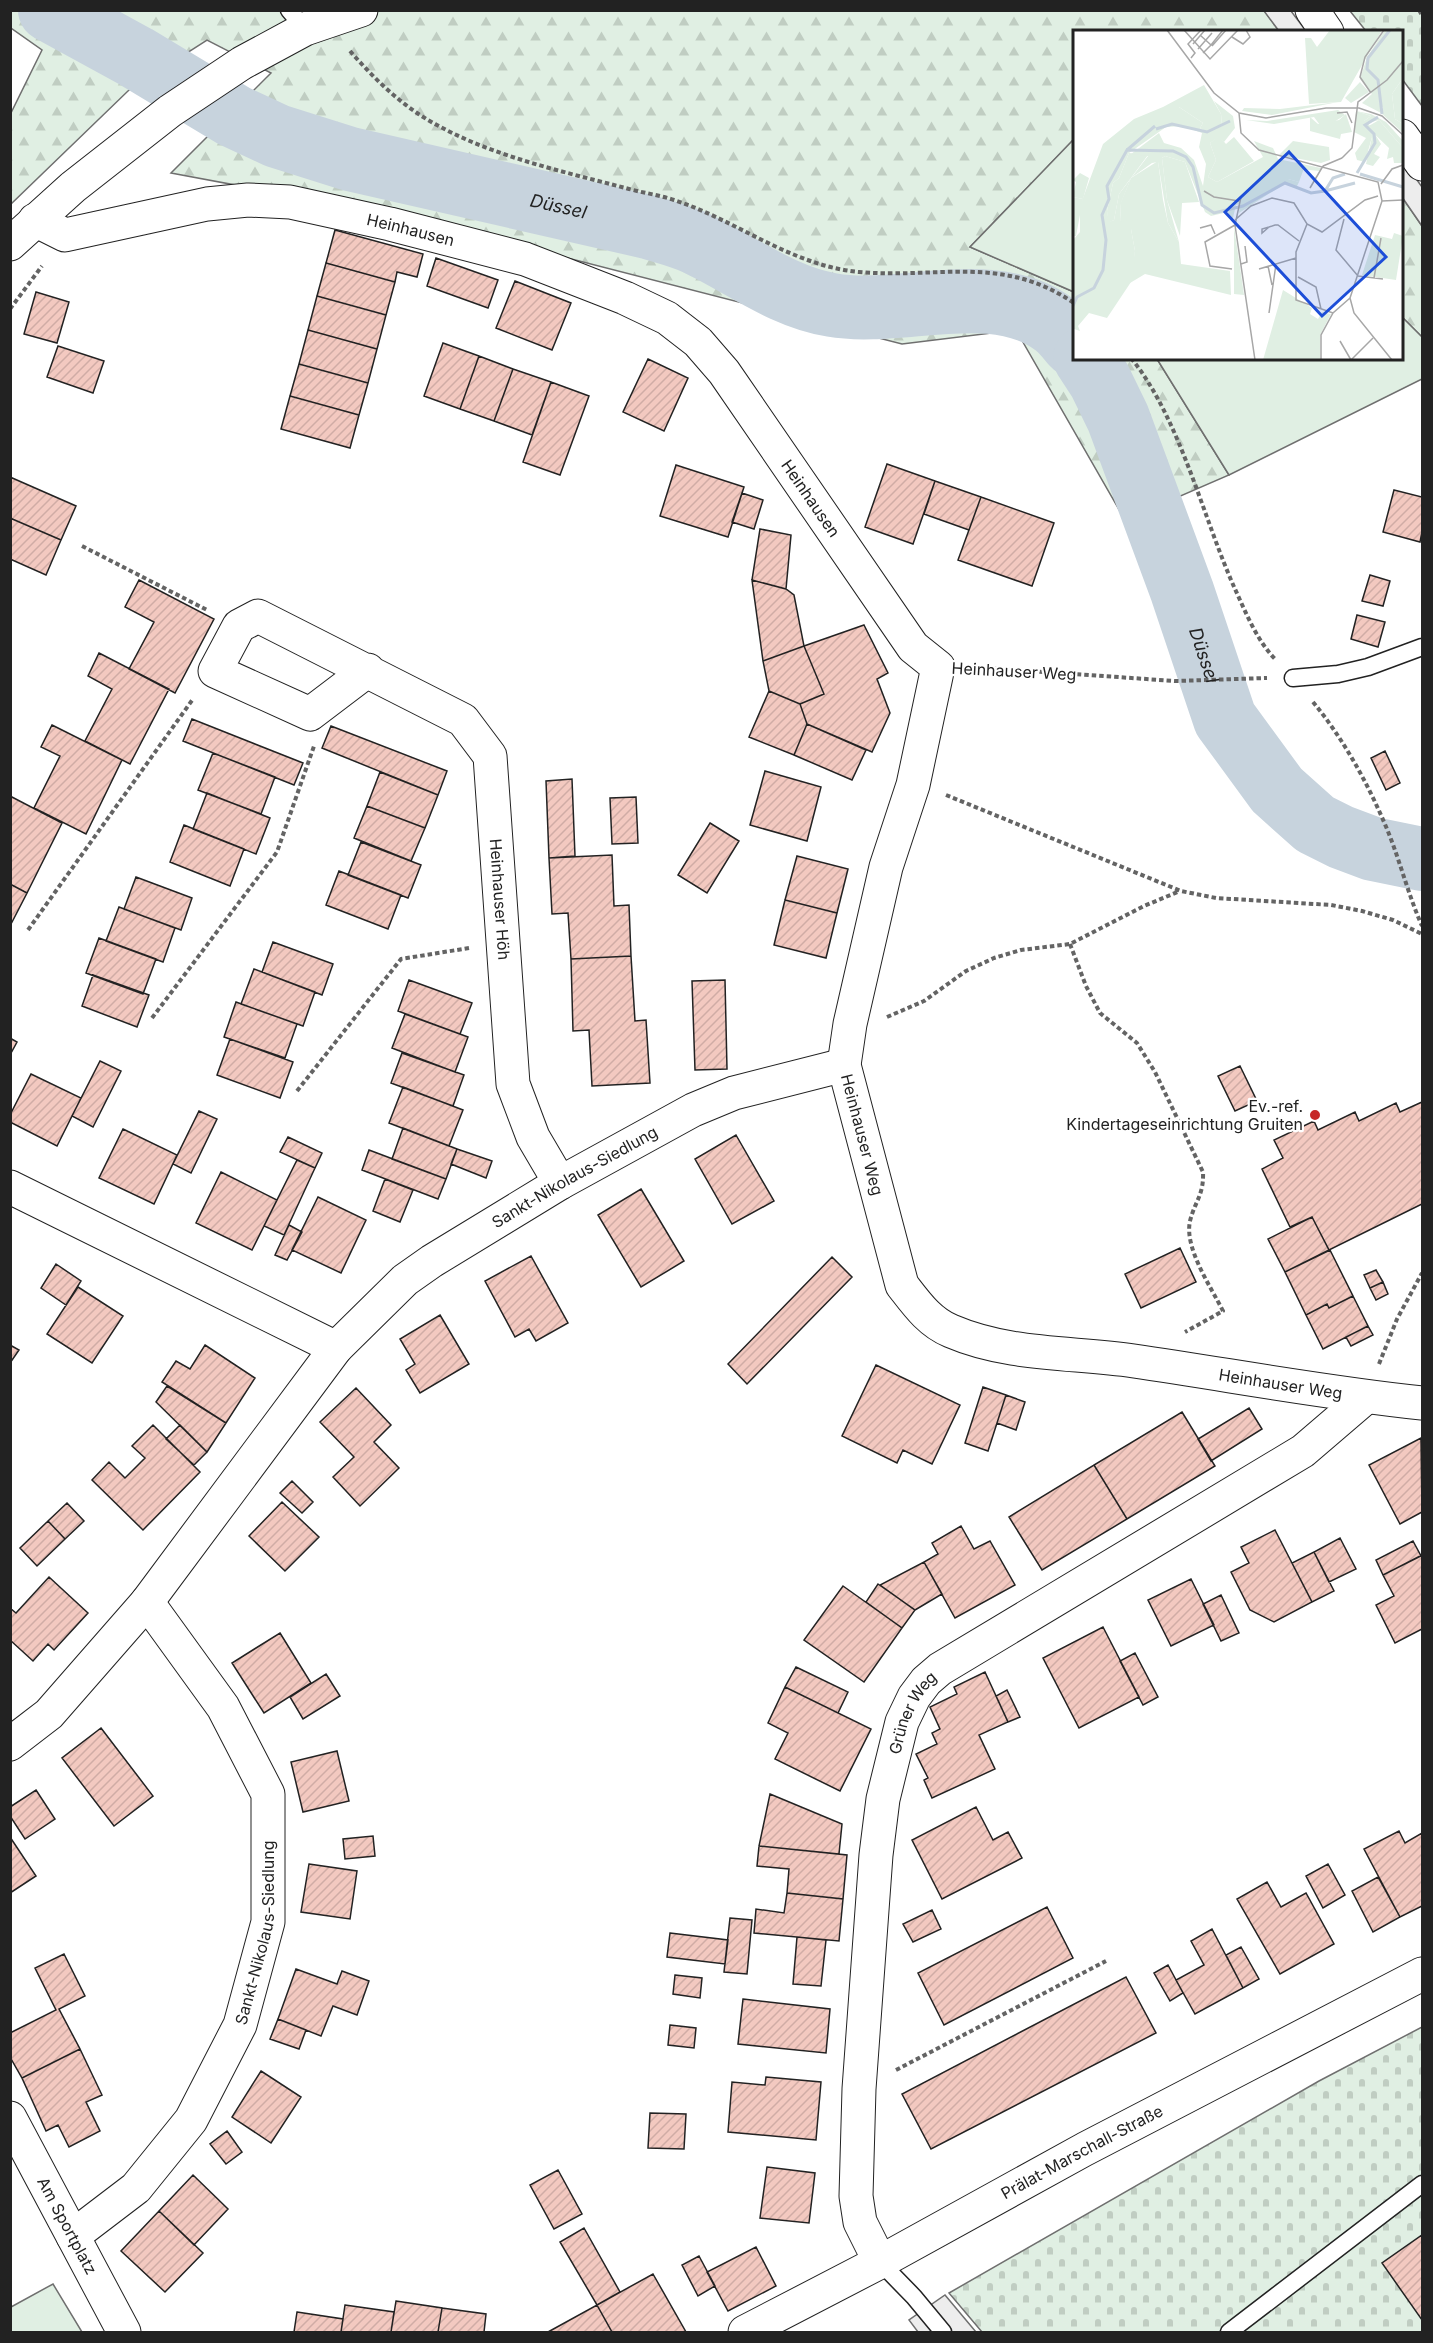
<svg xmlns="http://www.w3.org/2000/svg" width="1433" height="2343" font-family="Inter,sans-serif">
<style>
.forest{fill:url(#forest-firs);stroke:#6f6f6f;stroke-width:1.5}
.cemetery{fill:url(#cemetery-stones);stroke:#6f6f6f;stroke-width:1.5}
.green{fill:#e0efe3;stroke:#6f6f6f;stroke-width:1.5}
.parking{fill:#ededed;stroke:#6f6f6f;stroke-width:1.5}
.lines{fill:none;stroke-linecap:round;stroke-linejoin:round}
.river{stroke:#c7d3dd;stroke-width:64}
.building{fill:url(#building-hatch);stroke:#222;stroke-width:1.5}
.service-casing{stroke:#222;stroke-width:19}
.minor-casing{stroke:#222;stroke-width:35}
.path{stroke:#646464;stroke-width:4;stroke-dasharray:4.5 3;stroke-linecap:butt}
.service{stroke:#fff;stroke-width:16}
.minor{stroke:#fff;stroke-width:33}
.poi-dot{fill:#c62828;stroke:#fff;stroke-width:2}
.labels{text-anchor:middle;stroke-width:4.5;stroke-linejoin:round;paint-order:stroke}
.street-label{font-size:16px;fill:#222;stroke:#fff}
.poi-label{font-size:16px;fill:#222;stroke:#fff;text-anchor:end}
.water-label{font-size:18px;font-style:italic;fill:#222;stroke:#fff}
.inset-river{fill:none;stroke:#c7d3dd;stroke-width:3}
.inset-road{fill:none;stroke:#a7a7a7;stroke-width:1.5}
.view{fill:#1d4ed8;fill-opacity:0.15;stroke:#1d4ed8;stroke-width:3}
.inset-edge{fill:none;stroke:#222;stroke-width:3}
</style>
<defs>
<pattern id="forest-firs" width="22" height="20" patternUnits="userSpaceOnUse" patternTransform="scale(1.5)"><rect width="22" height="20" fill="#e0efe3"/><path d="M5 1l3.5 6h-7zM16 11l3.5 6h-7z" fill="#c0cdc2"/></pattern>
<pattern id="cemetery-stones" width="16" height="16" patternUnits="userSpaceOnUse" patternTransform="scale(1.5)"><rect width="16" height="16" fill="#e0efe3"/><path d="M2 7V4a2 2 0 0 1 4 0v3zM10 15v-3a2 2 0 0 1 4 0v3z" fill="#c0cdc2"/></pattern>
<pattern id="building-hatch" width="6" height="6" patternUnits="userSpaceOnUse" patternTransform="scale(1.5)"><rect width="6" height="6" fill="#f3c9c0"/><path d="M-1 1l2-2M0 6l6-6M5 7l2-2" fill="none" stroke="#d0aca5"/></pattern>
</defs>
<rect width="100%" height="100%" fill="#fff"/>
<path class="forest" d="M1264,10l15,21 -205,1v107l-104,108 104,45v66l83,1 72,116 -104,45 -109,-190 -114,14 -490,-126 -241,-45 100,-100 -64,-33 -78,50 -118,114 -1,-89 32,-65 -31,-22v-17z
M1402,197l20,29v111l-20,-20z"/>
<path class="cemetery" d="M1350,11h72v95l-20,-27v-47l-36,-1z
M1422,2027v305h-440l-33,-39 370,-212z"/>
<path class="green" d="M1074,139v153l-104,-45z
M1402,317l20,20v42l-193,96 -72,-116 245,-1z
M53,2284l29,48h-71v-25z"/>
<path class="parking" d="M1264,11h27l15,20h-27z
M1402,159l20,28v39l-20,-29z
M945,2295l31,37h-58l-9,-12z"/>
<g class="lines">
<g class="river">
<path id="s1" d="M50,10l86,47 98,59 43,20 73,23 298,68c16,5 33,9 48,16 45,21 86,54 136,62 69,12 162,-27 223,20 7,5 13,13 19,20"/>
<path id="s2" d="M1085,358l15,23 18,37 64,173 43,128 52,71 38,34 26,13 32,12 49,10"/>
</g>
</g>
<path class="building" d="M335,230l88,24 -6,23 -20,-5 -2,10 -69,-19z
M436,258l62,22 -10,28 -61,-22z
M326,263l69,19 -9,33 -69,-19z
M515,281l56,22 -19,47 -56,-22z
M36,292l33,10 -12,41 -33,-9z
M317,296l69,19 -9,34 -69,-19z
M308,330l69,19 -9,34 -69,-19z
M443,343l36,13 -19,53 -36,-13z
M58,346l46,15 -11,32 -46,-16z
M479,356l34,13 -19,52 -34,-12z
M648,359l40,19 -24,53 -41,-19z
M299,364l69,19 -9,32 -69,-19z
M513,369l38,13 -19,53 -38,-14z
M551,382l38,14 -29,79 -37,-13z
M290,396l69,19 -9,33 -69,-19z
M887,464l48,17 -22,63 -48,-17z
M676,465l68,22 -16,50 -68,-21z
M10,477l66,29 -15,34 -51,-22z
M935,481l46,16 -12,33 -45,-16z
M1394,490l28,7v35l-2,10 -37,-10z
M742,493l21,7 -9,29 -22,-7z
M981,497l73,26 -22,63 -74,-26z
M10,518l51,22 -15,35 -36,-16z
M760,529l31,6 -5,54 -34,-9z
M1370,575l20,6 -7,25 -21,-5z
M139,580l75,39 -39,74 -46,-24 25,-47 -29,-15z
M752,580l34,9 8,6 10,51 -41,15z
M1357,615l28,7 -7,25 -27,-8z
M864,625l24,48 -11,6 13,34 -18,39 -65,-28 -7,-20 24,-10 -20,-48z
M804,646l20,48 -24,10 -31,-13 -6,-30z
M99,653l70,36 -39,75 -45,-23 27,-52 -24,-13z
M769,691l31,13 7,20 -13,31 -45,-18z
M192,719l111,44 -9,22 -111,-44z
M807,724l59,26 -14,30 -58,-25z
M52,725l70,35 -36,74 -52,-26 26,-52 -19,-9z
M331,726l116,45 -9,24 -116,-47z
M1385,751l15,32 -14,7 -15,-32z
M213,753l62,24 -14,37 -63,-24z
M765,771l56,16 -14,54 -57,-16z
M380,772l58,23 -13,33 -58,-22z
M572,779l3,77 -26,2 -3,-77z
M207,793l63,25 -14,36 -63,-25z
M10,796l52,27 -35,70 -17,-9z
M636,797l2,46 -26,1 -2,-46z
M367,806l58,22 -14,33 -57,-23z
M710,823l29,18 -32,52 -29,-18z
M184,825l60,24 -14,37 -60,-24z
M361,842l60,23 -13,33 -60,-23z
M612,855l2,51 15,-1 2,51 -60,3 -3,-46 -16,1 -3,-56z
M797,856l51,13 -11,44 -52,-13z
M339,871l62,24 -13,34 -62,-24z
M136,877l56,21 -11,32 -57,-21z
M10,884l17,9 -17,33z
M785,900l52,13 -11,45 -52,-13z
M119,907l56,21 -12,34 -57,-21z
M99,938l57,21 -13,35 -57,-21z
M273,942l60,22 -11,31 -60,-23z
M631,956l4,65 11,-1 4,63 -58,3 -3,-56 -16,1 -2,-72z
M254,969l61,23 -12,34 -62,-22z
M93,975l56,20 -12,32 -55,-21z
M409,980l63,23 -12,31 -62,-23z
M725,980l2,89 -32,1 -3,-89z
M236,1002l61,22 -12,34 -61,-21z
M405,1014l63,23 -13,35 -63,-24z
M10,1038l7,4 -7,13z
M230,1039l63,23 -13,36 -63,-23z
M402,1053l62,22 -11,31 -62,-23z
M100,1061l21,10 -28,56 -21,-11z
M1240,1066l17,35 -22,10 -17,-35z
M31,1074l50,24 -24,48 -47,-24v-7z
M403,1087l60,23 -14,36 -60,-23z
M1422,1102v102l-93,46 -17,-33 -22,10 -28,-58 21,-11 -9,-18 40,-19 4,9 37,-18 4,9 37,-18 4,9z
M199,1111l18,8 -26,54 -18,-9z
M403,1128l54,21 -11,30 -54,-20z
M123,1129l54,26 -23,49 -55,-26z
M736,1135l38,66 -42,23 -37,-65z
M288,1137l34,16 -7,15 -35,-16z
M457,1149l35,12 -6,17 -35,-14z
M369,1150l77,29 -8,20 -76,-29z
M297,1160l18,8 -31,67 -20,-9z
M221,1172l56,28 -25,50 -56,-27z
M385,1179l28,11 -13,32 -27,-11z
M641,1189l43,72 -43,26 -43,-72z
M318,1197l48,23 -25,53 -49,-23z
M1312,1217l17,33 -44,22 -17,-33z
M289,1225l13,7 -15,28 -12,-5z
M1180,1248l16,34 -55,26 -16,-34z
M1330,1250l23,46 -24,12 -2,-4 -21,11 -21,-43z
M531,1256l37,67 -32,18 -7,-12 -14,8 -30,-56z
M832,1257l20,20 -105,107 -19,-20z
M56,1264l25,17 -15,24 -25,-17z
M1376,1270l7,12 -13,6 -6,-13z
M1383,1282l5,12 -12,6 -6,-12z
M78,1287l45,29 -31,47 -45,-29z
M1353,1296l15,30 -45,23 -17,-34 21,-11 2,4z
M440,1315l29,49 -49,29 -14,-23 9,-6 -15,-25z
M1368,1326l5,9 -22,11 -5,-9z
M10,1345l9,5 -9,13z
M205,1345l50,33 -29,45 -64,-41 14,-21 14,8z
M876,1365l84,40 -28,59 -29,-14 -6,13 -55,-27z
M167,1386l59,37 -19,29 -51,-50z
M983,1387l23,8 -18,56 -23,-8z
M356,1388l35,37 -17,17 25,26 -39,38 -27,-29 21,-20 -34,-35z
M1006,1395l19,7 -9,28 -19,-7z
M1249,1408l13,21 -51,32 -13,-22z
M1182,1412l33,54 -88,53 -33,-54z
M153,1425l47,47 -57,58 -51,-50 17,-18 16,16 20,-20 -13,-12z
M180,1425l27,27 -13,13 -28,-26z
M1421,1438l1,74 -22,12 -31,-59z
M1094,1465l33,54 -85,51 -33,-53z
M292,1481l21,21 -11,11 -22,-20z
M282,1502l37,35 -34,34 -36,-35z
M67,1503l17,18 -19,18 -17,-18z
M48,1521l17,18 -28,27 -17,-18z
M961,1526l13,23 16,-8 25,44 -60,33 -31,-56 14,-8 -6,-11z
M1275,1530l37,72 -38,20 -24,-12 -19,-38 18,-9 -8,-16z
M1340,1538l16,31 -27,13 -15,-30z
M1413,1541l8,15 -38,19 -7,-15z
M1314,1552l20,39 -22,11 -20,-39z
M1422,1555v74l-27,14 -19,-38 18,-9 -11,-21z
M924,1562l18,32 -27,16 -35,-25z
M49,1577l39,36 -34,37 -6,-6 -15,17 -23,-21v-32l6,5z
M1191,1579l23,46 -43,21 -23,-46z
M878,1584l37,26 -13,18 -36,-26z
M843,1586l59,42 -38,54 -60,-42z
M1221,1595l18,38 -18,8 -18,-37z
M1103,1627l36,70 -60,31 -36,-70z
M280,1633l31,50 -47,30 -32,-50z
M1135,1653l23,44 -15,8 -23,-44z
M796,1667l52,25 -10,21 -53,-26z
M985,1672l23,50 -29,13 16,34 -63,29 -8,-18 4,-2 -12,-24 21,-10 -5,-11 8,-4 -10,-22 27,-13 -3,-7z
M326,1674l14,22 -37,23 -13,-22z
M785,1687l86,42 -31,62 -65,-32 13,-26 -20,-10z
M1007,1690l13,27 -12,5 -12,-26z
M101,1728l52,68 -39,30 -52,-68z
M337,1751l12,50 -46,11 -12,-50z
M36,1790l19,29 -30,20 -15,-23v-9z
M770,1794l72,30 -3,30 -80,-8z
M976,1807l17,33 15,-8 14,26 -80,41 -30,-59z
M1399,1831l6,12 17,-10v73l-22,11 -36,-68z
M373,1836l2,20 -30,3 -2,-20z
M10,1837l26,39 -26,17z
M759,1846l88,9 -4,44 -56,-6 2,-24 -32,-3z
M309,1864l48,7 -7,48 -49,-7z
M1328,1864l17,31 -22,13 -17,-32z
M1378,1877l22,40 -27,15 -21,-41z
M1267,1882l14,25 25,-14 28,51 -54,30 -43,-75z
M787,1893l56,6 -4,42 -85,-8 2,-24 28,4z
M1047,1907l26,51 -129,67 -26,-52z
M932,1910l9,19 -28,13 -10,-18z
M730,1918l22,2 -5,54 -23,-2z
M1212,1929l31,59 -48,26 -19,-34 28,-15 -13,-24z
M670,1933l58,7 -3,24 -58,-7z
M797,1937l29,3 -5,46 -28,-2z
M1241,1947l18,32 -16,9 -17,-33z
M64,1954l21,42 -26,13 21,40 -58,29 -12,-21v-24l46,-23 -21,-42z
M1168,1965l15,28 -13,8 -16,-28z
M296,1969l41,15 5,-13 27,10 -12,34 -24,-9 -12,30 -43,-17z
M675,1975l27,3 -2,20 -27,-4z
M1126,1977l30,56 -225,116 -29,-55z
M743,1999l87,10 -4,44 -88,-9z
M278,2019l28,11 -7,19 -29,-10z
M670,2025l26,3 -2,20 -26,-3z
M80,2049l22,46 -16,7 14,29 -31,16 -11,-22 -12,6 -24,-53z
M261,2071l40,26 -30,46 -39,-26z
M766,2077l55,5 -5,58 -88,-8 4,-50 33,3z
M650,2113l36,1 -2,35 -36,-1z
M227,2131l15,21 -16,12 -16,-20z
M767,2167l48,6 -6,50 -49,-5z
M558,2170l24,44 -28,15 -24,-44z
M193,2175l35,34 -34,36 -35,-34z
M159,2211l44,42 -38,39 -44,-41z
M584,2228l36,64 -23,13 -37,-63z
M1422,2235v85l-40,-57z
M756,2247l20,39 -48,25 -21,-39z
M699,2256l16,30 -17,10 -16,-31z
M653,2274l33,58h-74l-15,-27z
M396,2301l46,7 -4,24h-47z
M345,2305l49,7 -3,20h-50z
M597,2305l15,27h-64z
M442,2308l44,6 -2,18h-46z
M297,2312l46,7 -2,13h-47z"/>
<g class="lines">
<g class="service-casing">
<path id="service" d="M289,10l16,19
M1293,678l45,-4 30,-7 54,-20
M880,2262l34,35 29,35
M1229,2332l193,-148"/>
</g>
<g class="minor-casing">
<g id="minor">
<path d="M1312,10l15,22"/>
<path d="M1402,136l20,28"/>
<path id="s3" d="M35,220l30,15 142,-31 41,-4 42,2 100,22 135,35 100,39 42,20 31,24 26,30 189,275 25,20 -25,118 -27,82 -36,157 -6,41 58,220c14,18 27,37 49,46 58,25 122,21 183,30 96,14 192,32 288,42"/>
<path d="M10,244l63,-57 97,-76 72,-48 63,-34 56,-19"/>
<path id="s4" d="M368,670l-58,44 -95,-43 24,-45 19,-10 205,104 27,36 23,328 20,53 27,46"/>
<path d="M10,1187l326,161"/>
<path id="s5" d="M10,1744l39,-30 98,-112 189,-254 69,-68 27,-19 128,-78 133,-73 41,-17 110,-28"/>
<path id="s6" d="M10,2118l114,214"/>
<path id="s7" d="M73,2236l63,-48 55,-68 49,-95 28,-103v-128l-45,-87 -76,-105"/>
<path id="s8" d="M880,2262l-20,-40 -4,-26 3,-107 17,-234 7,-56 19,-77 12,-25 12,-16 14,-12 363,-218 63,-54"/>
<path id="s9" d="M745,2332l135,-70 205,-113 337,-175"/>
</g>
</g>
<path class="path" d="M1419,10l3,5
M350,51c20,23 42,45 67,62 62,41 141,57 212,76 15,4 30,6 45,11 62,20 118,66 185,72 79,7 143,-18 215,31
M10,309l32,-43
M1131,358c49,60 72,160 104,231 11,24 22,52 41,71
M82,546l125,64
M972,667l203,14 92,-3
M1313,702c29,35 53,78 71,120 15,34 23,70 38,104
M946,795l235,96 35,7 115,7 31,6 31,9 29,14
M28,930l165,-231
M1070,944l16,42 14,27 37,30 18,29 48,100c1,23 -8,29 -13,49 -6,27 21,66 33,90l-38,21
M887,1017l37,-16 42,-30 28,-13 27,-8 49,-6 74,-38 36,-15
M152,1018l125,-166 37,-106
M297,1091l104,-132 68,-11
M1379,1364l18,-45 25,-46
M896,2070l210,-109"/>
<use href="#service" class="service"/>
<use href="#minor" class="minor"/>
</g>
<circle class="poi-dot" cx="1315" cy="1115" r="6"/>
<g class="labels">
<g class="street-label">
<text dy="6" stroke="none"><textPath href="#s3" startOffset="386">Heinhausen</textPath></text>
<text dy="6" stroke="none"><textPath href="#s3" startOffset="890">Heinhausen</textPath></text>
<text transform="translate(1014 671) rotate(3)" y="6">Heinhauser Weg</text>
<text dy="6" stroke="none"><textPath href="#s4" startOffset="668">Heinhauser Höh</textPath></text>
<text dy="6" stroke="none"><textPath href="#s3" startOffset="1584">Heinhauser Weg</textPath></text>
<text dy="6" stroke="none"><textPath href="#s5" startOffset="810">Sankt-Nikolaus-Siedlung</textPath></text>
<text dy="6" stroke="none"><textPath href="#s3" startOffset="2142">Heinhauser Weg</textPath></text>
<text dy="6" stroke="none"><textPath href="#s8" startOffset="561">Grüner Weg</textPath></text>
<text dy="6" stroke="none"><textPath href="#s7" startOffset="368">Sankt-Nikolaus-Siedlung</textPath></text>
<text dy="6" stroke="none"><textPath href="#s9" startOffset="382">Prälat-Marschall-Straße</textPath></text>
<text dy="6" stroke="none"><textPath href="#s6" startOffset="122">Am Sportplatz</textPath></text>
</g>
<g class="poi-label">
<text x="1303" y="1112">Ev.-ref.<tspan x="1303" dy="18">Kindertageseinrichtung Gruiten</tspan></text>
</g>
<g class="water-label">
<text dy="6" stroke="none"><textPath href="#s1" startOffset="550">Düssel</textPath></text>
<text dy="6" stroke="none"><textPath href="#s2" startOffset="321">Düssel</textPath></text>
</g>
</g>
<g transform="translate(1073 30)">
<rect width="330" height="330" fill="#fff"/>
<path d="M257,0h52l-41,72 -32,2 -4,-66h6l6,9zM330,48v46l-8,-5 -3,-25zM131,55l17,29 1,12 -16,6 -6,-4 3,-5 -24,-16h-16zM300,63l10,16 -2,4 -19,-10zM283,81l15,5 -7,5 8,16 -7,25 -8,-2 -2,-7 11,-15 -12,-6zM273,84l6,18 -11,2 -1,5 -30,-8v-14l8,7 21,-4zM306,90l24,28v15h-9l-1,-6 -6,2 2,-11 -22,-21zM146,106l7,8 8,-7 20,24 -37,21 -9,-5 8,-17 -6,-17zM56,123l19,2 -29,39 -5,26 -6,3 -1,-12 6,-28 6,-5zM92,126l20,6 14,40 -17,1 -2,33 -13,-36 -5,-42zM85,131l5,39 5,23 11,19 2,22 49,7 1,24 -86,-21 -15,9 5,-32 -4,-22 -11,-7 1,-20 10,-24zM7,143l9,5 -6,21 -10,-2 3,-15 -3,-2zM161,197l6,40 4,28 -10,-1z" fill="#e0efe3"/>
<path d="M312,0h18v48l-11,16 3,25 8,5v9l-22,-20 2,-5 -23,-29 7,-22zM141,71l19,15 2,12 -11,14 -5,-5 -9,6 6,17 -8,17 9,5 46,-25 -9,-16 19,7 5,11 43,9 -1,3 -33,-3 1,11 11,3 -3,6 -12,-4 -45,29 1,-9 -4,1 -4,17 -4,-10 -17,4 -6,-4 -20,-50 -20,-6 -3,2 5,42 12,42 -11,-19 -10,-61 -6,1 -21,15 -10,25 -1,19 19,-3 -8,10 4,22 -2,28 -26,39 -18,-5 -11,13 2,5 -6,-2 -1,-89 7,-8v-26l23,-62 31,-25 29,-12h16l24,16 -3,5 6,4 16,-6 -1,-12zM110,96l19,7 -3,14 7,17 -3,22 -9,-26 -13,-12 -17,-5 -5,-10 -28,21 17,2 -29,38 -5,26 -5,2 -2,-11 6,-28 6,-5 10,-25 37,-26zM265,72l-66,13 -30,-4 2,-3 36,1zM265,80l7,5 -22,14 -9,-12 -40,7 -28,-4 21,1zM283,81l15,3 15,8 17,19v7l-24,-28 -11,3 13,21 -7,10 6,3 -7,9 -7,-2 6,-27 -8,-7v-9l7,-5z" fill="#e0efe3" fill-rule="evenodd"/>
<path d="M220,111l36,6 1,13 -9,3 -42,-8zM321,203l9,3 -7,44 -34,-5 13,-40 17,4z" fill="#e0efe3"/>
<path d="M287,52l9,10 -18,11 -6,-5zM214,138h17l-5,14 -11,-3 -10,4v-11zM0,167l10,2 -7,37h-3zM210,260l29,18 -2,6 8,5 4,-7 9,2 -11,21v25h-57z" fill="#e0efe3"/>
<path class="inset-river" d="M309,84l-4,-34 -11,-11 1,-11 22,-28M83,99l16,-5 35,8 23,-11M54,120l28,-24M284,143l18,-30 -1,-9 -9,-9 13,-8M287,144l43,13M252,161l30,-8M252,161l8,-13 12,-4M0,276l4,-9 17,-9 9,-18 3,-30 -4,-25 7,-16 -2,-13 20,-36 46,1 13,6 7,10 9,38 12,8 29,-7 42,-23 26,10 14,-2"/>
<path class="inset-road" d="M94,0l47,63 25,20 27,5 60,-10h33l23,8 21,19M111,0l26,29 28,-29M127,5l11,10 -8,8M159,7l11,7 7,-7 -4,-7M120,14l12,-14M138,15l12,-15M139,16l14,-16M125,19l14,-16M118,28l4,-5 -7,-9 13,-14M298,63l-11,-16 5,-20 19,-27M166,83l2,20 18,17 119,32 4,19 21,-1M264,83l10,-1 5,11M269,128l10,-10 6,-46 29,-22 16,-19M250,136l19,-8M308,154l11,-15 11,-4M237,158l13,-22M131,161l10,6 25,4M168,167l-6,28 20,135M309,171l-32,97 4,15 38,47M271,189l-8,31 22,26M162,190l16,-14 21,-8 22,5 13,21 15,8 43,-32 13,-4M234,194l-11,28v48l37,13M196,197l-7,6v-4l7,-2 6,-2h3l21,16M127,198l11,-3 4,9M168,234l6,-2 -2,-16M195,236l4,19M159,239l-22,-3 -5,-24 30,-17M186,239l37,-11M285,246l25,3M225,247l18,10 5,22M301,248l7,-40M196,283l7,-49M267,311l11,19M248,330v-25l12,-22 17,-15M278,330l22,-22"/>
<path class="view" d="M216,122l97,105 -64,59 -97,-104z"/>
<rect width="330" height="330" class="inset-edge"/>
</g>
<rect width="1433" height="2343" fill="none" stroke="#222222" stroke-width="24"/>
</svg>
